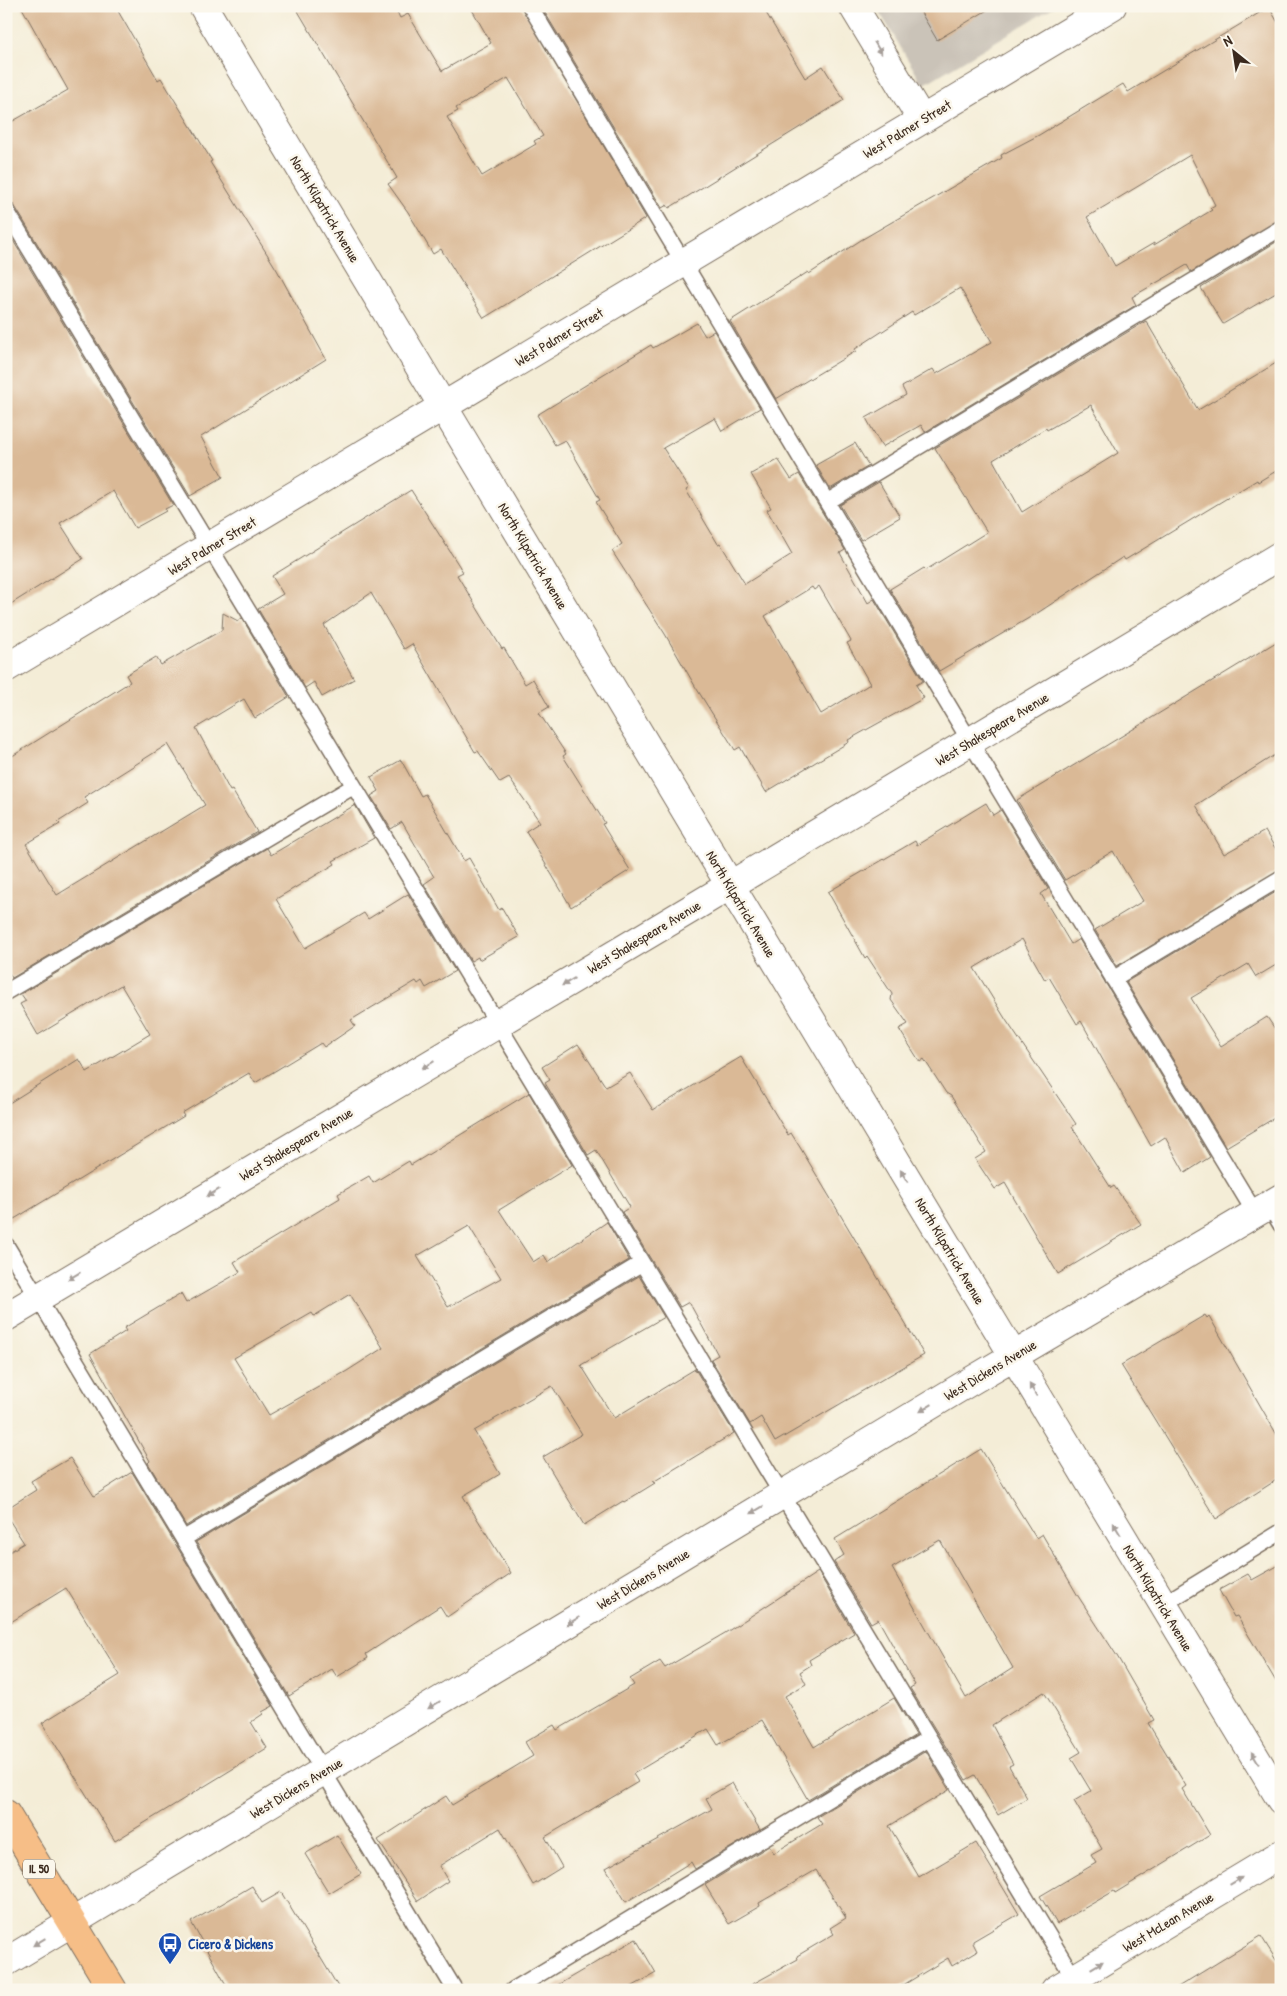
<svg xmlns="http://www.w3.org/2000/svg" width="1287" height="1996" font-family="'Patrick Hand',sans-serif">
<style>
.industrial{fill:#cac3b8}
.building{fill:#dab996;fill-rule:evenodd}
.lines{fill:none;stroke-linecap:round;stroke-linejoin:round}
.service-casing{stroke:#7c6e5f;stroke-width:18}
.minor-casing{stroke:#7c6e5f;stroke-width:30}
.primary-casing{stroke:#7c6e5f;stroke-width:30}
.service{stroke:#fff;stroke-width:15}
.minor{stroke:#fff;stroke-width:28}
.primary{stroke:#f6be87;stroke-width:28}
.oneway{fill:#a79f9a}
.labels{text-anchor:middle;stroke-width:5;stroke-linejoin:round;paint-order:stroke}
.shield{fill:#fbf7ec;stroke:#75685c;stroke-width:1}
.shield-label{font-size:12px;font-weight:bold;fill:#3b2a1e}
.street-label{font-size:14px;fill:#3b2a1e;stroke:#fbf7ec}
.transit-label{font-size:14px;font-weight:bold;fill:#164399;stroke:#fbf7ec;text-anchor:start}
</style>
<rect width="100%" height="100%" fill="#fbf7ec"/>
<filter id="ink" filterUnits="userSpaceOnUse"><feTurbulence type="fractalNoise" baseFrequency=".02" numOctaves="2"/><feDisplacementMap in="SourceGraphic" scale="10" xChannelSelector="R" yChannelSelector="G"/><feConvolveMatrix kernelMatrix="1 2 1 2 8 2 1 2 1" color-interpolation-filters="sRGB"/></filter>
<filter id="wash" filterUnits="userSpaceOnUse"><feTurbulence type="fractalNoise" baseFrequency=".0096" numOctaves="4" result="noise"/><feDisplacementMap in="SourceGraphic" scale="20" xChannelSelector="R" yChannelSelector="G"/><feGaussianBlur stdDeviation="1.12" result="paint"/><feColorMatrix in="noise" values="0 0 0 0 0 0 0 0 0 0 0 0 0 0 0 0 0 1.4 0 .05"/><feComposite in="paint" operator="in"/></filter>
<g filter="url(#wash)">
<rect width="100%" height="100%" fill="#f4edd7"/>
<path class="industrial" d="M876,6h179l-132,79z"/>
<g id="blocks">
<path class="building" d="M21,6h94l43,74 3,-2 51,83 -2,1 67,108 49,89 -125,78 22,40 -33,19 -176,-291 -8,-4v-76l62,-35z
M295,6h99l6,12 8,-4 34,57 49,-28 -21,-37h51l125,212 -162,100 -43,-69 -8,5 -25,-42 -20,-28 9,-6zM508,78l35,58 -9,5 2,3 -54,32 -35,-59 11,-6 -2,-3z
M541,6h221l43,72 18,-12 21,34 -175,108 -2,-3 -5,3z
M917,6h77l-57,34z
M1269,7l12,21v191l-90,53 -4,-7 -55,32 4,8 -211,127 -4,-7 -39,22 -16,-29 40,-23 -4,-8 31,-18 3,5 56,-32 -32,-54 -46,27 -2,-3 -57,37 1,2 -80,48 -46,-78 78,-49 1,2 52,-34 141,-82 -1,-3 38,-20 84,-51 5,8zM1190,155l25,50 -5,3 2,2 -58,35v-2l-39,23 -28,-49z
M6,229l167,276 -8,4 1,2 -31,17 -22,-37 -53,32 23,36 -77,48z
M1281,239v51l-58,34 -22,-36z
M1146,321l52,89 83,-50v108l-23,14 -1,-2 -132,80 -2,-3 -84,55 -100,59 -49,-82 34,-21 2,2 61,-38 -52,-84zM1091,405l27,48 -96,59 -29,-52 53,-32 1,2z
M697,323l8,13 9,-5 46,77 -38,23 -7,-13 -52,30 26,40 -3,2 32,54 2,-1 25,41 47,-30 -25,-44 4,-2 -20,-34 27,-15 13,20 8,-5 46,76 -5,3 28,50 6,-4 49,82 -7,4 8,13 -76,42 1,2 -83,50 -26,-45 -5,3 -40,-64 -30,-52 -53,-83 10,-7 -26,-42 4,-2 -35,-60 -10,5 -18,-30 114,-70 2,3zM819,586l32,55 -4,2 23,41 -49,30 -56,-98 47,-29 2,3z
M855,443l14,23 -39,23 -14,-24z
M879,482l21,35 -39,23 -21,-35z
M411,490l52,82 -6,3 45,74 2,-1 21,36 8,-5 16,28 -10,6 27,41 -3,2 42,67 -3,1 28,46 -59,37 -45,-76 14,-9 -31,-44 -9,5 -22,-32 -3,1 -63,-108 -8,5 -33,-56 -47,32 30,54 -32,18 -8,-15 -9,6 -47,-79 25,-15 -11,-18z
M223,613l15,8 4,-3 47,79 -34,21 -11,-19 -48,29 34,63 2,-1 25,42 -245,146 -6,-10v-208l124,-78 -4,-7 30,-18 5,8 61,-35zM168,744l37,61 -148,90 -31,-51 34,-20 -2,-2 30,-19 -4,-6z
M1281,639v112l-85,54 28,49 41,-23 16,27v11l-164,97 -22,-36 48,-29 -30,-50 -48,29 -48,-80z
M401,760l20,36 4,-2 39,67 5,-3 30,52 3,-2 17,29 -40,23 -1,-3 -7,4 -47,-77 10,-7 -32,-55 -11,7 -20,-33 8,-5 -8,-14z
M986,803l7,12 8,-5 47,79 -7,5 30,50 8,-5 131,218 -25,16 -20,-36 -14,9 -70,-125 -4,3 -28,-47 -4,3 -23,-41 -48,29 32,52 70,104 -4,3 39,61 3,-2 27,38 -83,50 -53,-91 -10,6 -20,-30 11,-7 -35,-56 -5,-3 -22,-34 -4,3 -21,-33 9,-5 -17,-24 1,-6 -25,-38 -2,2 -37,-66 87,-51 2,4z
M355,805l19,33 -41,23 2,3 -59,35 29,49 59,-35 4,6 40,-25 47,77 -29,17 -4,-7 -4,3 -2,-3 -65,39 4,6 -31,21 -3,-4 -66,40 -6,-10 -67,40 2,3 -178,108v-119l73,-46 8,13 63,-38 -29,-49 -83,50 -18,-31 6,-3 -5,-7 246,-146 4,7z
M1281,889v73l-25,15 -8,-13 -57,34 30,48 46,-29 14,21v76l-55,33 -100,-165z
M578,1044l28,43 24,-14 23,37 88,-53 47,78 3,-2 10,16 123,206 -149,87 -14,-25 -11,7 -39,-65 7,-4 -29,-53 -9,5 -58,-95 8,-5 -34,-57 -8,5 -43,-72 5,-3 -8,-13z
M529,1093l43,72 -73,45 34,52 11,-7 4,7 59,-40 22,38 -443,266 -38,-63 2,-2 -60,-107 36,-23 -2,-3 57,-34 5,9 54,-31 -6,-10 106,-64 -2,-4 31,-18 4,7 36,-22 2,4zM469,1226l32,52 -53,29 -31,-51zM350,1294l33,54 -36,23 -78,44 -35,-57 78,-45 2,3z
M639,1276l25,41 -83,48 33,53 81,-49 39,64 -81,49 2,1 -31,19 -1,-1 -39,24 -41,-68 39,-23 -30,-48 -78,45 26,43 -37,22 48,77 -64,44 -7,-11 -74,48 2,4 -31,19 -5,-8 -43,27 -93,-154z
M1205,1315l2,3 2,-2 72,126v35l-65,42 -95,-154z
M981,1449l55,89 6,-4 36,62 39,60 37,64 -6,3 38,63 -4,3 28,46 -95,58 -1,-2 -57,33 -17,-28 56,-33 -5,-8 11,-6 -28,-48 17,-10 -20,-33 10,-6 -37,-60 -52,33 21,39 -4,2 18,32 -29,17 -23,-40 -9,5 -56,-92 5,-3 -37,-66 -7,4 -37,-61 10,-7 -9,-16zM940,1540l73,128 -47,30 -74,-130z
M70,1458l24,38 38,-24 141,234 -11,6 1,2 -12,8 16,26 -152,93 -73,-118 78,-48 -54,-87 -60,37v-71l18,-11 -18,-28v-6l30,-19 -5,-9z
M1281,1564v126l-44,-74 -3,1 -15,-27 29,-16 4,6z
M818,1572l36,61 -45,27 2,5 -11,7 6,12 -21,12 29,51 80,-49 22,37 -108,65 -46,-80 -44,25 -10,-16 -75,45 5,8 -93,55 17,30 -29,18 -33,-57 -61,38 9,15 -30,20 -40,-61 68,-44 6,9 81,-49 -8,-14 29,-17 3,5 77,-45 -4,-6 30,-18 5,7 60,-35z
M926,1751l23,39 -60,36 30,51 57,-34 43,71 -46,27v2l4,8 -25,15 -4,-8 -53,32h-153l56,-31 -1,-3 37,-22 -4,-6 16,-10 -30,-48 -57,33 1,3 -31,18 -24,-39 64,-39 5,7 48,-29 -5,-7z
M732,1783l28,47 -65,39 -4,-7 -65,40 -20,-34 106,-59 -6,-11z
M337,1835l24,39 -32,19 -24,-39z
M252,1886l10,17 19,-11 59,98h-111l-38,-68z
M1261,1936l20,32v22h-108z
M636,1939l20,34 -30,17h-77z"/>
</g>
</g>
<g filter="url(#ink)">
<use href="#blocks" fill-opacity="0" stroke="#7c6e5f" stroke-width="1"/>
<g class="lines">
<g class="service-casing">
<path id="service" d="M530,6l462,772 263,435
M6,210l1071,1773
M827,502l454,-274
M1113,979l168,-101
M6,992l348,-206
M1269,1205l12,20
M6,1245l449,745
M183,1539l459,-276
M1162,1605l119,-73
M513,1990l416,-252"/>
</g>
<g class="minor-casing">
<path id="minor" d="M203,6l527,879 551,915
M853,6l69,114
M6,668l1106,-662
M6,1317l683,-407 592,-355
M6,1962l965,-581 310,-183
M1055,1990l226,-136"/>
</g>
<g class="primary-casing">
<path id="primary" d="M6,1814l107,176"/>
</g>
<use href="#service" class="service"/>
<use href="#minor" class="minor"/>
<use href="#primary" class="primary"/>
</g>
<defs><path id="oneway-solid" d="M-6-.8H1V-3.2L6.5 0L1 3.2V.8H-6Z" transform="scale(1.25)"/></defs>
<g class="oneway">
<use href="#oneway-solid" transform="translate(878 48) rotate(59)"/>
<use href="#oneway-solid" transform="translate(568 982) rotate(149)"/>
<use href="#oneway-solid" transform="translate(428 1065) rotate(149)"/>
<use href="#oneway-solid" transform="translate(904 1176) rotate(-121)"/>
<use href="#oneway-solid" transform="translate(213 1193) rotate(149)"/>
<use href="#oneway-solid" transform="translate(74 1276) rotate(149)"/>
<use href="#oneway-solid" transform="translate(1033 1390) rotate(-121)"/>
<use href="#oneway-solid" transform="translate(926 1408) rotate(149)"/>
<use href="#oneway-solid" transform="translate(757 1510) rotate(149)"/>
<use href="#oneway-solid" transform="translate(1117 1529) rotate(-121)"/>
<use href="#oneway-solid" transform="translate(573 1621) rotate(149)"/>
<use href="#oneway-solid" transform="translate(434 1705) rotate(149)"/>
<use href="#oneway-solid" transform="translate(1255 1758) rotate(-121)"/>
<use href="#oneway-solid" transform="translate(1236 1881) rotate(-31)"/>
<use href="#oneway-solid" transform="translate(39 1942) rotate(149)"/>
<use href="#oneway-solid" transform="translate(1097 1965) rotate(-31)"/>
</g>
</g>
<defs>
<g id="bus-pin" transform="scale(1.25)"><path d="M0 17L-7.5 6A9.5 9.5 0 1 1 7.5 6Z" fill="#1a4fb4" stroke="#fbf7ec"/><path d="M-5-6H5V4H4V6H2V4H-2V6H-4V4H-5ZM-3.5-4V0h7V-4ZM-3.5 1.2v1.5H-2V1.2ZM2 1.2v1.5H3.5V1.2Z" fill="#fff"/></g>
</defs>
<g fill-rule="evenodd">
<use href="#bus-pin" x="170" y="1944"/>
</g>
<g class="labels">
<rect class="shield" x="23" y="1859.5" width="32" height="19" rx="4"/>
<g class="shield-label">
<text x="39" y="1873">IL 50</text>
</g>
<g class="street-label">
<text transform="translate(907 129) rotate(-31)" y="5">West Palmer Street</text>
<text transform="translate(325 209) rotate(59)" y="5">North Kilpatrick Avenue</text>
<text transform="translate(559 337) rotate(-31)" y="5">West Palmer Street</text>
<text transform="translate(212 546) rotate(-31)" y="5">West Palmer Street</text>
<text transform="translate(533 556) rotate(59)" y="5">North Kilpatrick Avenue</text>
<text transform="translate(992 729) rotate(-31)" y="5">West Shakespeare Avenue</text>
<text transform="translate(741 904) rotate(59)" y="5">North Kilpatrick Avenue</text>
<text transform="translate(644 937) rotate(-31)" y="5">West Shakespeare Avenue</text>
<text transform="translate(296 1144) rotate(-31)" y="5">West Shakespeare Avenue</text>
<text transform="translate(950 1251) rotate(59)" y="5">North Kilpatrick Avenue</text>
<text transform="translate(990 1370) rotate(-31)" y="5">West Dickens Avenue</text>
<text transform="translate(643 1579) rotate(-31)" y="5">West Dickens Avenue</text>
<text transform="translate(1158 1598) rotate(59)" y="5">North Kilpatrick Avenue</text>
<text transform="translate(296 1788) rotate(-31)" y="5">West Dickens Avenue</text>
<text transform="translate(1168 1922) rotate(-31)" y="5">West McLean Avenue</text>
</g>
<g class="transit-label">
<text x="188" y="1949">Cicero &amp; Dickens</text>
</g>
</g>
<rect width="1287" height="1996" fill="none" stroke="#fbf7ec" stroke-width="25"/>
<g transform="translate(1234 52) rotate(330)" stroke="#fbf7ec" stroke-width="4" paint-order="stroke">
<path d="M0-4L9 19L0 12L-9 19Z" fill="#3b2a1e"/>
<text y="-8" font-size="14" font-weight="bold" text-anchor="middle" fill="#3b2a1e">N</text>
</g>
</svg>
